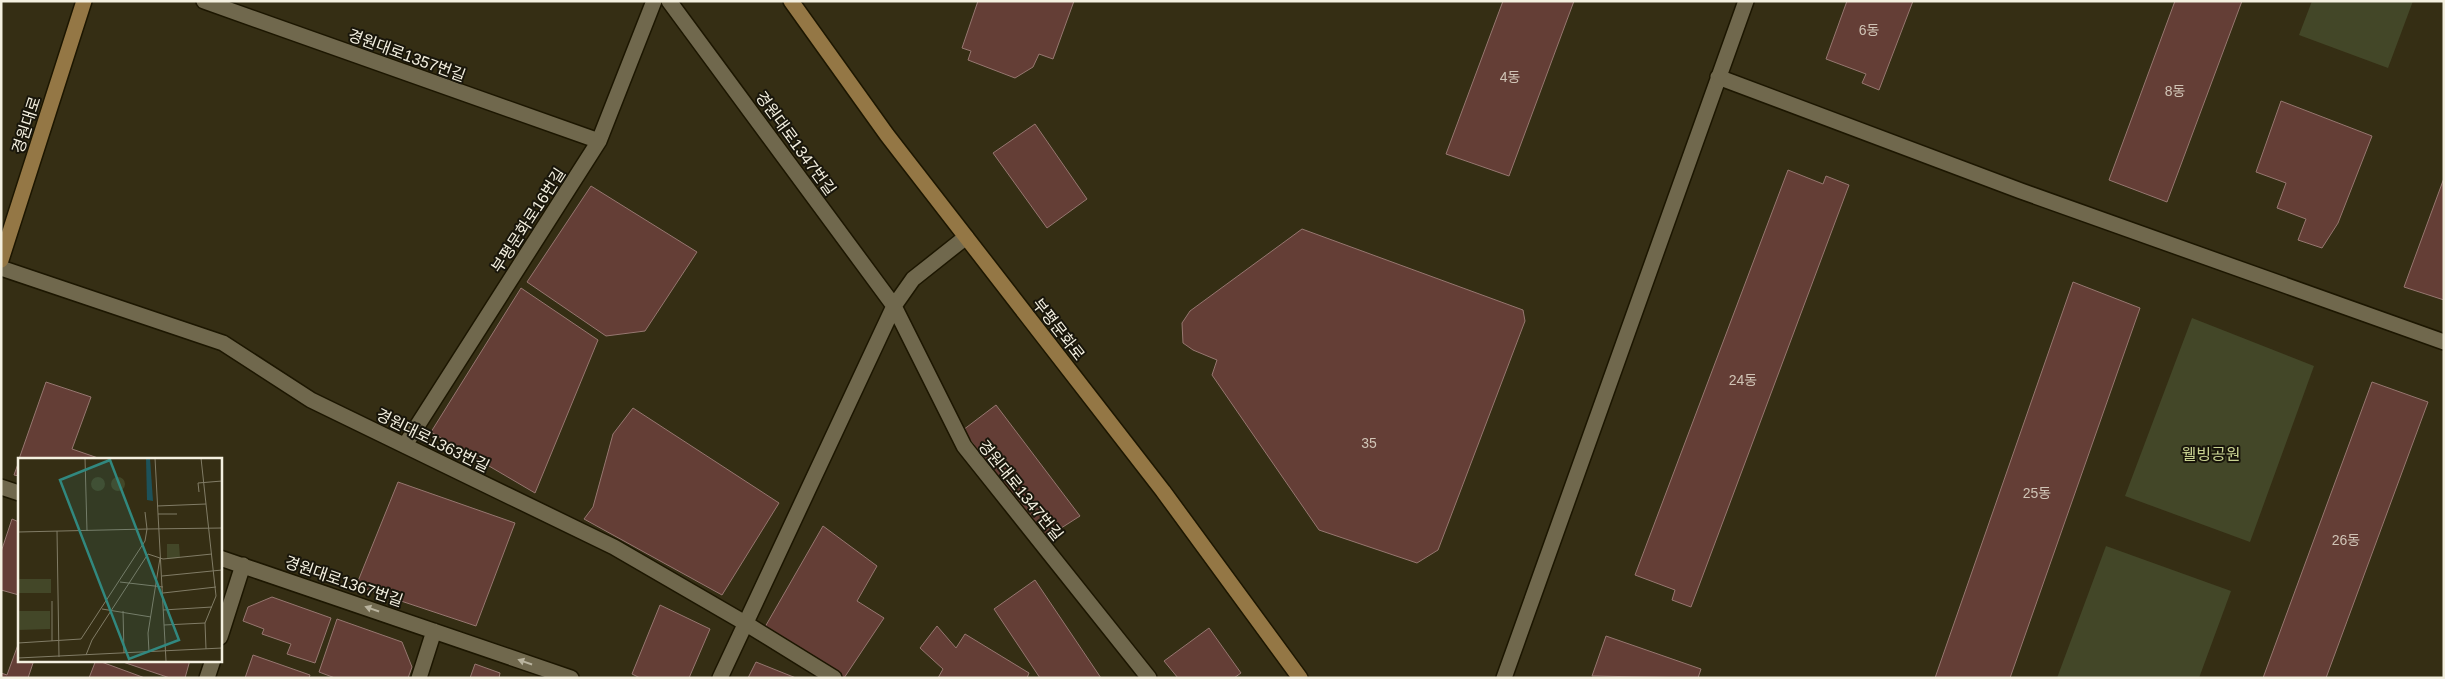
<svg xmlns="http://www.w3.org/2000/svg" width="2445" height="679" font-family="Helvetica,'Noto Sans KR',sans-serif">
<style>
.green{fill:#434728}
.building{fill:#643e36;stroke:#967770}
.lines{fill:none;stroke-linecap:round;stroke-linejoin:round}
.lane-casing{stroke:#1c1600;stroke-width:18}
.street-casing{stroke:#1c1600;stroke-width:18}
.secondary-casing{stroke:#1c1600;stroke-width:18}
.lane{stroke:#70684d;stroke-width:15}
.street{stroke:#70684d;stroke-width:15}
.secondary{stroke:#947745;stroke-width:15}
.oneway{fill:#b9b39e}
.labels{text-anchor:middle;stroke-width:4;stroke-linejoin:round;paint-order:stroke}
.number-label{font-size:14px;fill:#d0c4b6}
.street-label{font-size:16px;fill:#f4f0e0;stroke:#19160b}
.park-label{font-size:16px;fill:#cad392;stroke:#19160b}
.inset-road{fill:none;stroke:#817c66;stroke-width:1}
.view{fill:#31887f;fill-opacity:0.15;stroke:#31887f;stroke-width:2.5}
.inset-edge{fill:none;stroke:#f4f0e0;stroke-width:2.5}
</style>
<rect width="100%" height="100%" fill="#352e14"/>
<path class="green" d="M2312,1h101l-25,67 -89,-33z
M2192,318l122,48 -64,176 -125,-46z
M2106,546l125,45 -32,87h-142z"/>
<path class="building" d="M978,1h96l-21,58 -14,-5 -6,13 -18,11 -47,-18 3,-9 -9,-3z
M1503,1h71l-65,175 -63,-22z
M1847,1h66l-34,89 -17,-7 4,-9 -40,-15z
M2175,1h67l-75,201 -58,-22z
M2281,101l91,35 -34,87 -16,25 -24,-8 8,-21 -29,-11 9,-25 -30,-11z
M1035,124l52,75 -40,29 -54,-75z
M1788,170l35,14 3,-8 23,9 -158,422 -19,-7 3,-10 -40,-15z
M2444,178v122l-40,-13z
M591,186l106,66 -52,79 -39,5 -79,-54z
M1302,229l221,81 2,11 -87,229 -21,13 -98,-33 -107,-155 5,-15 -24,-10 -10,-7 -1,-20 8,-12z
M2073,282l67,26 -130,370h-75z
M521,288l77,52 -63,153 -104,-61z
M46,382l45,15 -19,52 29,10h-82z
M2372,382l56,20 -102,276h-63z
M996,405l84,111 -36,23 -81,-109z
M633,408l146,95 -57,92 -138,-76 9,-12 20,-73z
M19,461v15l-5,-1z
M398,482l117,41 -39,103 -120,-40z
M12,519l7,3v73l-18,-5v-38z
M823,526l54,40 -20,35 27,17 -40,60 -79,-51z
M1035,580l66,98h-61l-46,-69z
M272,597l59,21 -16,45 -28,-9 4,-10 -29,-10 2,-5 -21,-8 5,-14z
M660,605l50,24 -21,49h-49l-8,-4z
M337,619l65,23 10,25 -4,11h-73l-16,-6z
M937,626l19,22 9,-14 64,39 -2,5h-89l5,-9 -23,-21z
M1209,628l32,45 -7,5h-56l-14,-17z
M1606,636l95,33 -3,9 -106,-2z
M19,642v18h15l-6,18h-27v-5l6,2z
M253,655l57,20 -1,3h-64z
M96,660l49,18h-56z
M117,660h73l-5,18h-15z
M756,662l40,16h-48z
M475,664l25,9 -1,5h-29z"/>
<g class="lines">
<g class="lane-casing">
<path id="lane" d="M204,1l395,140
M669,1l225,305 70,140 185,232
M1,268l222,75 88,57 303,147 131,76 89,55
M405,445l194,-304 55,-140
M1,487l18,6
M220,558l351,120
M220,637l23,-72
M207,678l6,-18
M419,678l15,-47
M720,678l174,-372 19,-27 53,-42"/>
</g>
<g class="street-casing">
<path id="street" d="M1718,77l303,114 423,151
M1504,678l242,-677"/>
</g>
<g class="secondary-casing">
<path id="secondary" d="M791,1l96,134 276,356 137,187
M1,260l83,-259"/>
</g>
<use href="#lane" class="lane"/>
<use href="#street" class="street"/>
<use href="#secondary" class="secondary"/>
</g>
<defs><path id="oneway-solid" d="M-6-.8H1V-3.2L6.5 0L1 3.2V.8H-6Z" transform="scale(1.25)"/></defs>
<g class="oneway">
<use href="#oneway-solid" transform="translate(372 609) rotate(-161)"/>
<use href="#oneway-solid" transform="translate(525 662) rotate(-161)"/>
</g>
<g class="labels">
<g class="number-label">
<text x="1869" y="35">6동</text>
<text x="1510" y="82">4동</text>
<text x="2175" y="96">8동</text>
<text x="1743" y="385">24동</text>
<text x="1369" y="448">35</text>
<text x="2037" y="498">25동</text>
<text x="2346" y="545">26동</text>
</g>
<g class="street-label">
<text transform="translate(407 55) rotate(20)" y="6">경원대로1357번길</text>
<text transform="translate(26 125) rotate(-72)" y="6">경원대로</text>
<text transform="translate(796 143) rotate(54)" y="6">경원대로1347번길</text>
<text transform="translate(528 220) rotate(-57)" y="6">부평문화로16번길</text>
<text transform="translate(1059 329) rotate(52)" y="6">부평문화로</text>
<text transform="translate(433 440) rotate(26)" y="6">경원대로1363번길</text>
<text transform="translate(1021 490) rotate(51)" y="6">경원대로1347번길</text>
<text transform="translate(344 581) rotate(19)" y="6">경원대로1367번길</text>
</g>
<g class="park-label">
<text x="2211" y="460">웰빙공원</text>
</g>
</g>
<g transform="translate(18 458)">
<rect width="204" height="204" fill="#352e14"/>
<path d="M93 26a7 7 0 1 1 14 0a7 7 0 1 1-14 0ZM73 26a7 7 0 1 1 14 0a7 7 0 1 1-14 0ZM149,86h12l1,14 -13,1zM0,121h33v14h-33zM0,153h32v18l-32,1z" fill="#434728"/>
<path d="M128,0h4l3,43 -6,-1z" fill="#1d525a"/>
<path class="inset-road" d="M67,0l2,73M137,0l11,203M183,0l15,138 -11,27 1,26M181,34l-1,-9 24,-2M139,48l49,-2M140,56h19M39,73l2,126M0,74l129,-3 -2,-17M144,118l60,-6M102,124l43,5M145,135l53,-6M84,151l49,8M145,152l49,-3M105,153l1,42M146,167l41,-2M34,183v-40M0,185l63,-4 64,-98 2,-12 75,-1M131,194l-1,-19 12,-75M68,197l6,-15 56,-86 15,5 49,-5M0,200l204,-10"/>
<path class="view" d="M92,2l69,180 -50,19 -69,-179z"/>
<rect width="204" height="204" class="inset-edge"/>
</g>
<rect width="2445" height="679" fill="none" stroke="#f4f0e0" stroke-width="5"/>
</svg>
